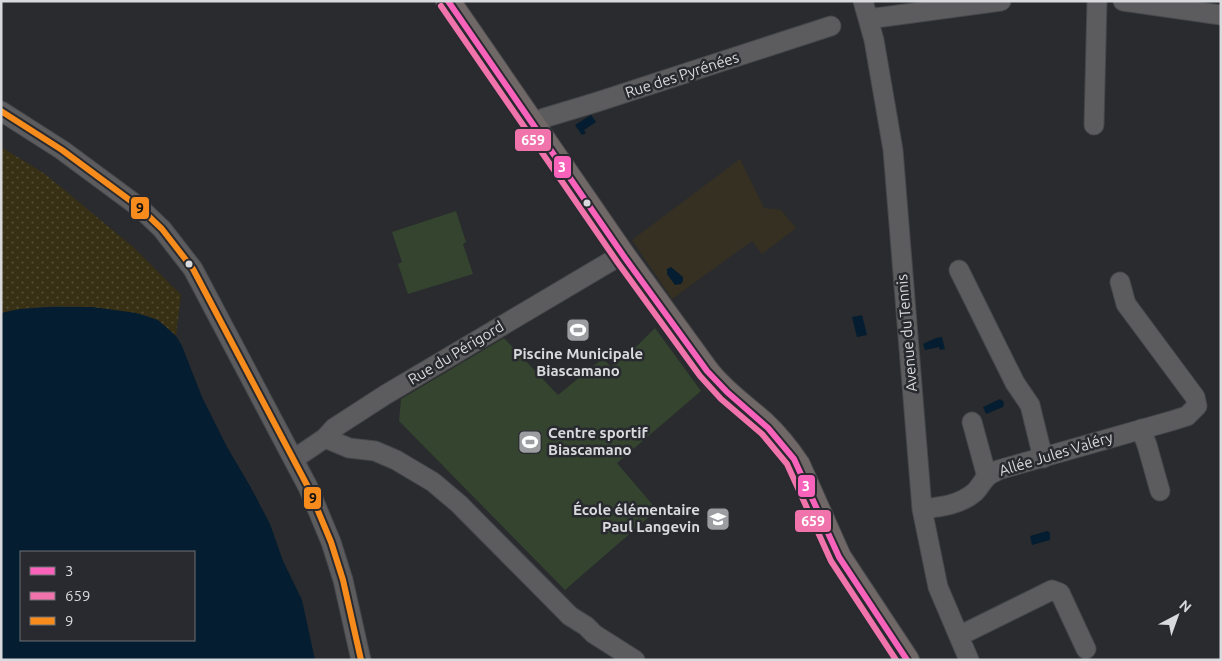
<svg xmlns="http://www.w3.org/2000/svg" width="1222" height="661" font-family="Ubuntu,sans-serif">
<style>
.commercial{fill:#363022}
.green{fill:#34442f}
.sand{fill:url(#sand-dots)}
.water{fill:#041d30;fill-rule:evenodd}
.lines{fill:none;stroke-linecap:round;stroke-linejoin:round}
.minor-casing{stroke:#46474a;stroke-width:21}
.major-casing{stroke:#46474a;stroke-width:26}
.minor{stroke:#5c5c5e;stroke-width:19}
.major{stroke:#706767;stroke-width:24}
.bus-1-casing{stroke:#282a2f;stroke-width:10}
.bus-2-casing{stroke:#282a2f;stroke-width:10}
.bus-3-casing{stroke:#282a2f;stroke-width:10}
.bus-1{stroke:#f862bb;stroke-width:6}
.bus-2{stroke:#f073ab;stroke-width:6}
.bus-3{stroke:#f78b1c;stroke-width:6}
.bus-dot{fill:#d9dadd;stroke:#282a2f;stroke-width:2}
.labels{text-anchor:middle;stroke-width:5;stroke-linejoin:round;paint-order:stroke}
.street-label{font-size:15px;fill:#d9dadd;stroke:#282a2f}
.poi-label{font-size:15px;font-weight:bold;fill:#d9dadd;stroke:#282a2f}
.line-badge{stroke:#282a2f;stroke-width:2}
.badge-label{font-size:14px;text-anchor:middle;font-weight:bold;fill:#fff}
.pale-badge-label{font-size:14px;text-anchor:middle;font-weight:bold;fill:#111}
</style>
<defs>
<pattern id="sand-dots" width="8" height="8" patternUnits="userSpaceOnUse" patternTransform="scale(1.25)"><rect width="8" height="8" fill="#373014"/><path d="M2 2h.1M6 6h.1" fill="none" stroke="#534d36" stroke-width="1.8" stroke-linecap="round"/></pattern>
</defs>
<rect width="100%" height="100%" fill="#292b2e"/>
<path class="commercial" d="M740,159l24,49 17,2 15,18 -34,26 -10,-13 -80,58 -40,-59z"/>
<path class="green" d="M456,211l10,31 -3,2 10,30 -65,20 -10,-30 4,-2 -10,-30z
M655,328l46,63 -84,72 40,47 -92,80 -166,-169 2,-22 103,-61 54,57 45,-37 8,9 26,-21z"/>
<path class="sand" d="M1,147l44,27 87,72 49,49 -5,41c-6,-5 -11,-11 -18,-15 -10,-7 -25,-8 -37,-10 -40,-6 -81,-7 -120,2z"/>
<path class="water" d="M591,115l5,7 -12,8 2,3 -4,2 -7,-10z
M671,267l12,10v4l-2,3 -6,1 -8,-11v-5z
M52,307h40l44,6 22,7 18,16 6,10 20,51 25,50 23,39 20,38 13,37 19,39 13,60h-314v-347l19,-4zM21,552h173v88h-173z
M862,315l5,20 -10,2 -5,-20z
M942,337l3,12 -5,1 -1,-3 -14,3 -2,-6 13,-6z
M1000,399l4,3 -1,5 -17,7 -3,-7z
M1047,531l3,2v7l-18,5 -2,-9z"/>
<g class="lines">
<g class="minor-casing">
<path id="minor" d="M863,1l11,39 19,110 29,359 16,78 31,73
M1123,1l98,14
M868,19l133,-18
M1,111l61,39 77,57 23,22 31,40 115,218 23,55 12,38 18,80
M533,124l11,-6 53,-16 234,-76
M1094,125l3,-124
M959,270l56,113 15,22 13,53
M972,422l15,55
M1141,429l6,16 13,46
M325,438l24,10 26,3 21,9 37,22 26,22 111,112 16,10 8,8 41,26
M294,459l31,-21 9,-10 51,-33 238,-141
M922,509c19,-2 38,-4 53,-17 5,-5 8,-12 13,-16 3,-2 7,-4 10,-6l173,-49 16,-5 10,-10 -2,-9 -69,-93 -6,-22
M959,636l93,-46 8,3 26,56"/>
</g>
<g class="major-casing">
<path id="major" d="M448,1l177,257 82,113c16,21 37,35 56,52 14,13 25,27 35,42l41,92 68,103"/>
</g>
<use href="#minor" class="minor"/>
<use href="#major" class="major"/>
<g class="bus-1-casing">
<path id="bus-1" d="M448,1l177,257 82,113 20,21 41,36 26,31 45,98 68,103"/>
</g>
<g class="bus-2-casing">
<path id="bus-2" d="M441,6l177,257 82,113 21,23 41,35 25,30 44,97 65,99"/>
</g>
<g class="bus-3-casing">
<path id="bus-3" d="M1,111l61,39 77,57 23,22 31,40 115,218 23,55 12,38 18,80"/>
</g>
<use href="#bus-1" class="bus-1"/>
<use href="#bus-2" class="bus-2"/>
<use href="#bus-3" class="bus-3"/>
</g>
<defs>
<g id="stadium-square" transform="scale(1.25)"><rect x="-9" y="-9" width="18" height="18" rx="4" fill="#9b9da0" stroke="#282a2f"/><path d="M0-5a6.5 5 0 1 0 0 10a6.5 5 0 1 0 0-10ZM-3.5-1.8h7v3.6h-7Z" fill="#fff"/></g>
<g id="school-square" transform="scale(1.25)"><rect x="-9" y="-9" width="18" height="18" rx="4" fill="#9b9da0" stroke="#282a2f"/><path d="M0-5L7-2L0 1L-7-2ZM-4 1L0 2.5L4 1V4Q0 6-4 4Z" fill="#fff"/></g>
</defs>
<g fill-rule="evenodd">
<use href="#stadium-square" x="578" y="330"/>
<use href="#stadium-square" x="530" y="442"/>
<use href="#school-square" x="718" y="519"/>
</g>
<g class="bus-dot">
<circle cx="587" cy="203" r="4.5"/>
<circle cx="189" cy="264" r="4.5"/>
</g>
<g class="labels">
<g class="street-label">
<text transform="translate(682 75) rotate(-18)" y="5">Rue des Pyrénées</text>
<text transform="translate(907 333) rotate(-95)" y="5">Avenue du Tennis</text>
<text transform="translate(456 353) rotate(-31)" y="5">Rue du Périgord</text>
<text transform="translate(1056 454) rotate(-17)" y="5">Allée Jules Valéry</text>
</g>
<g class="poi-label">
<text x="578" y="359">Piscine Municipale<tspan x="578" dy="17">Biascamano</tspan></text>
<text x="548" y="438" text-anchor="start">Centre sportif<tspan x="548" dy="17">Biascamano</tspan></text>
<text x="700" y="515" text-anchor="end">École élémentaire<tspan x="700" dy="17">Paul Langevin</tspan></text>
</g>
</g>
<g class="line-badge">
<rect x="514" y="128" width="38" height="24" rx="5" fill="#f073ab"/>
<rect x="553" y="155" width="19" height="24" rx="5" fill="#f862bb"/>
<rect x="130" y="196" width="20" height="24" rx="5" fill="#f78b1c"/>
<rect x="797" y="474" width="19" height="24" rx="5" fill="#f862bb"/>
<rect x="303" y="486" width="19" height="24" rx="5" fill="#f78b1c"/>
<rect x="794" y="509" width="38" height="24" rx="5" fill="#f073ab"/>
</g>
<g class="badge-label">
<text x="533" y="145">659</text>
<text x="562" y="172">3</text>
<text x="806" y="491">3</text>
<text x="813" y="526">659</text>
</g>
<g class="pale-badge-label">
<text x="140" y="213">9</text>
<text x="313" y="503">9</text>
</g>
<rect width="1222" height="661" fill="none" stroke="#d9dadd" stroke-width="5"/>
<rect x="20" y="551" width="175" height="90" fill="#282a2f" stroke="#6f7075"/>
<rect x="30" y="567" width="25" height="8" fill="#f862bb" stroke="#6f7075"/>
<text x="65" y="576" font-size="15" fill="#d9dadd">3</text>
<rect x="30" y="592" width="25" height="8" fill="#f073ab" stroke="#6f7075"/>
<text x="65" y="601" font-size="15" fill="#d9dadd">659</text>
<rect x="30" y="617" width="25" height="8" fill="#f78b1c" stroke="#6f7075"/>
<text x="65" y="626" font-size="15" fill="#d9dadd">9</text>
<g transform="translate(1177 616) rotate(41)" stroke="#282a2f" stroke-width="4" paint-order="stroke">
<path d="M0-4L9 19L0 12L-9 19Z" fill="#d9dadd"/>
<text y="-8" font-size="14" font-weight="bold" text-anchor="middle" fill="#d9dadd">N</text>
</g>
</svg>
